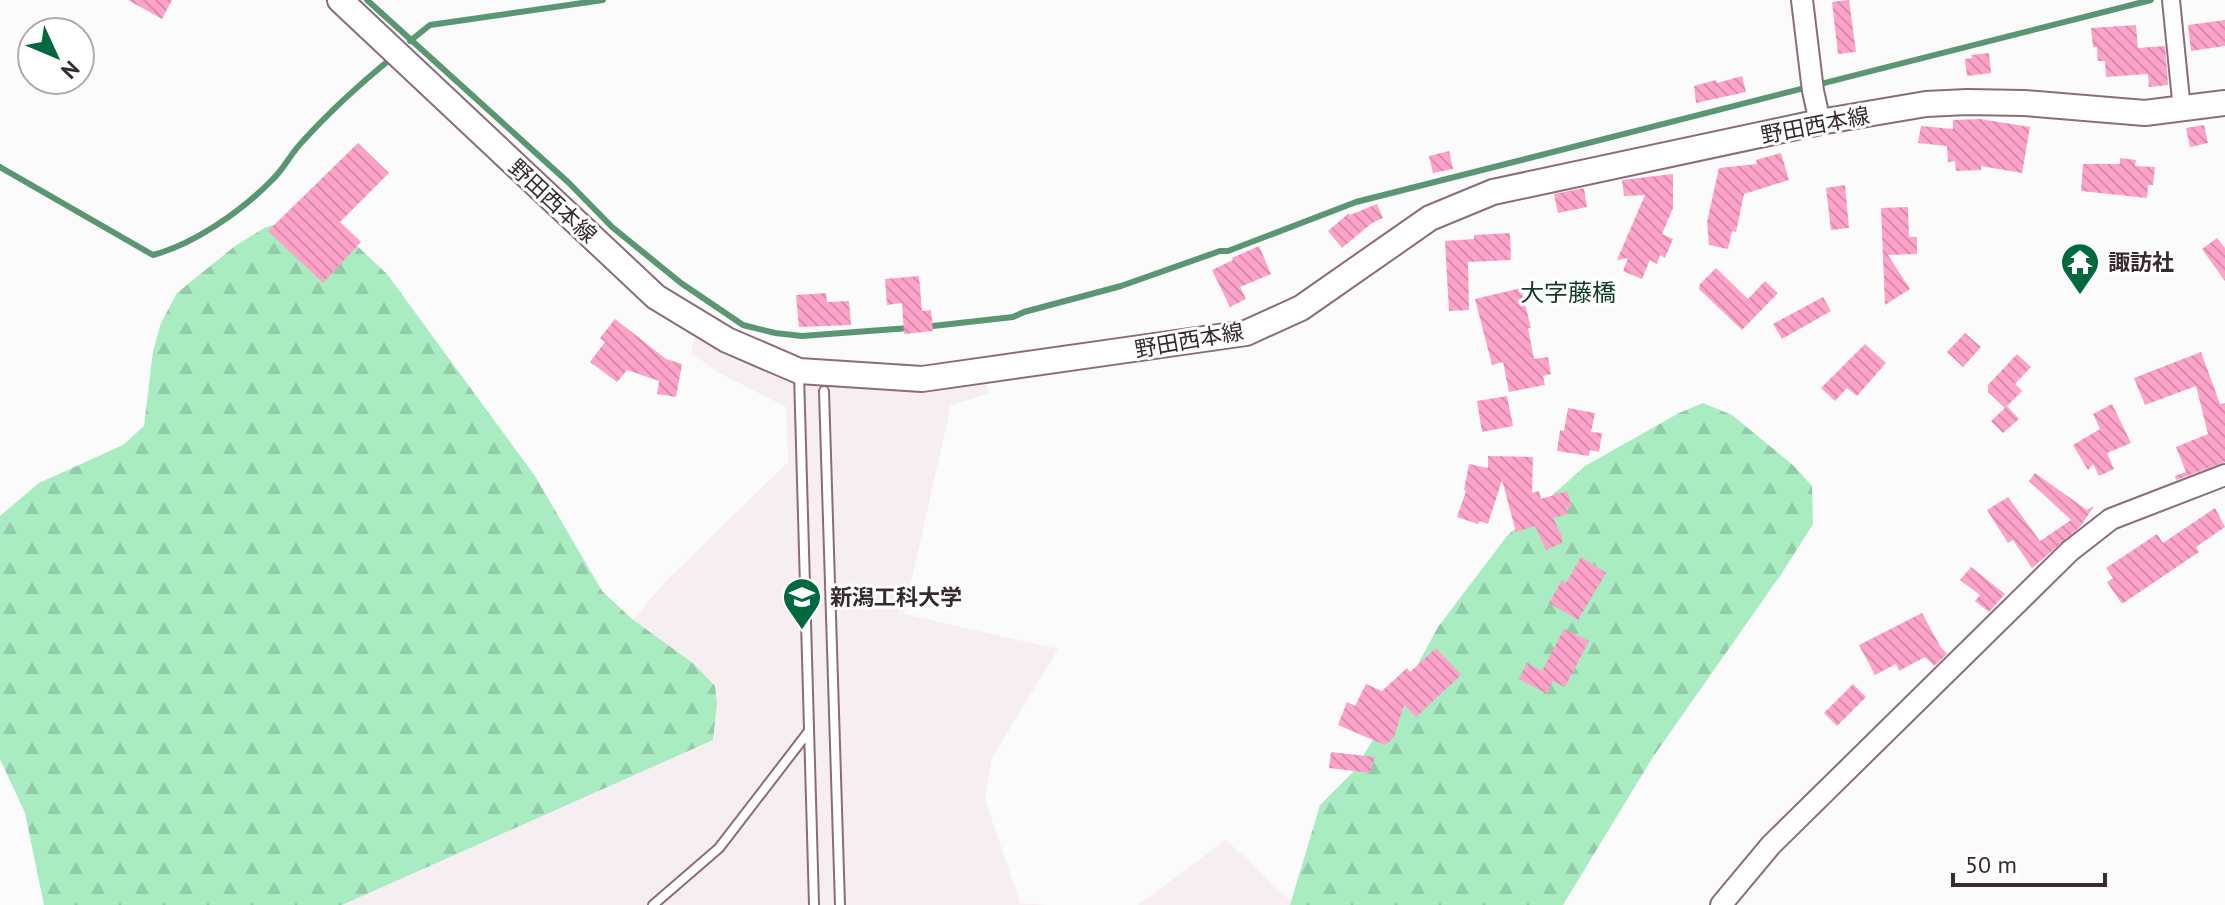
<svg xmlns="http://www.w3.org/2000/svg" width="2225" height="905" font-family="'PT Sans','Noto Sans JP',sans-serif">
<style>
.built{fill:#f7eef1}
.forest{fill:url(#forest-firs)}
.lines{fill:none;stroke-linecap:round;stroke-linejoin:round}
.stream{stroke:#5b9673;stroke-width:6}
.building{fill:url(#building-back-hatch)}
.service-casing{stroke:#8b6c78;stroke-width:12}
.minor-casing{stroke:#8b6c78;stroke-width:20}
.tertiary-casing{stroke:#8b6c78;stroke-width:24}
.secondary-casing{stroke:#8b6c78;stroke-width:28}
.service{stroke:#fff;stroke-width:8}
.minor{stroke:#fff;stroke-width:16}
.tertiary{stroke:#fff;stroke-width:20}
.secondary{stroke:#fff;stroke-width:24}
.labels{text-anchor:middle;stroke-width:6;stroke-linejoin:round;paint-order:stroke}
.street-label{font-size:22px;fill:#382a30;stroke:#fff}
.poi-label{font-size:22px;font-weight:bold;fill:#382a30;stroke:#fff;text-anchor:start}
.neighbourhood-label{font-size:24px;fill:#113924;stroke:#fff}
</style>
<defs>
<pattern id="forest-firs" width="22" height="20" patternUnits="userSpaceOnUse" patternTransform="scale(2)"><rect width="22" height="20" fill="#a9ecc2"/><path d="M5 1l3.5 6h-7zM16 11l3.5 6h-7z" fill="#92cba7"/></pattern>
<pattern id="building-back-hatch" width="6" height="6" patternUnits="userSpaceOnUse" patternTransform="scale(2)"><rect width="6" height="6" fill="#fda3c9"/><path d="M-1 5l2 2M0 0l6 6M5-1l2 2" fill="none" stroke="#da8cad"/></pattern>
</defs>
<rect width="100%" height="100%" fill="#fbfbfb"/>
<path class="built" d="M695,336l91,46 80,3 121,-8 1,17 -37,11 -47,209 154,35 -66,109 -7,41 35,104 29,2h-743l235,-177 125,-147 122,-119 -2,-55 -67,-34 -28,-20z
M1226,840l69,65h-157z"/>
<path class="forest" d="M290,219l64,24 33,31 148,202 67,115 30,28 62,45 21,22 2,17 -4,37 -371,165h-298l-19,-92 -25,-54v-243l39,-33 84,-38 21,-19 9,-75 8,-28 16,-30 58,-47 29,-18z
M1703,403l29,12 62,51 18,20 1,38 -31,49 -129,184 -90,148h-273l30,-100 33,-33 52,-84 33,-61 69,-91 78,-70 94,-53z"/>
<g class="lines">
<path class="stream" d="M367,0l202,183 43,44 69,56 62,42 32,8 27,3 107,-8
M410,41l20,-16 173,-25
M0,167l153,88c41,-11 89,-44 119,-75 12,-11 19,-27 31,-39 28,-31 58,-58 90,-84
M924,327l89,-10 11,-5 97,-26 99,-35h8l128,-49 795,-202"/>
</g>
<path class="building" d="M128,0h44l-10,19z
M1849,0l7,52 -18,2 -6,-52z
M2225,20v26l-34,5 -3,-26z
M2136,25l2,23 27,-2 3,39 -19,2 -1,-13 -42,3 -1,-16h-7l-1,-14h-4l-2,-19z
M1989,53l2,20 -24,3 -2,-17 7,-1 -1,-3z
M1742,76l4,16 -50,11 -2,-17 22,-6 1,3z
M1980,119l50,8 -8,46 -41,-7v4l-25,1 -1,-10 -7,1 -1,-16 -29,-3 3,-17 32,3v-9z
M2204,125l4,18 -18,4 -4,-19z
M358,143l31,30 -49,49 21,20 -38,41 -55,-52z
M1449,151l4,18 -20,4 -4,-17z
M1781,153l8,27 -45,14 -8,38 -4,-1 -4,18 -19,-4 -2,-23 12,-54 38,-4 -1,-4z
M2120,158l16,2 -1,6 20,1 -2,18h-5l-1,13 -66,-7 2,-27h37z
M1673,174v34l-11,26 11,5 -8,19 -5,-3 -3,9 -7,-4 -8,19 -19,-8 5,-13 -11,2 28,-65 -21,1 -2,-16z
M1845,185l4,43 -18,2 -5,-42z
M1584,188l3,19 -29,6 -4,-19z
M1377,204l6,14 -11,5 -30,25 -14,-17 21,-18 1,2z
M1908,207l1,30h8v17l-29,1 22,34 -25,16 -4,-97z
M1510,233l1,27 -43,2 1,48 -20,1 -4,-70 29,-2v-4z
M2217,238l8,10v33l-23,-32z
M1259,246l12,28 -31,13 6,12 -16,8 -18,-37 21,-10 -1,-2z
M1716,268l32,31 17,-18 13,12 -36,37 -43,-41 1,-5z
M919,276l3,35 9,-1 2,21 -29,3 -2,-31 -15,2 -2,-26z
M1521,288l10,40h-3l6,31 14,-2 3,17 -8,2 2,9 -36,7 -6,-30 -11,3 -17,-66z
M826,293l1,9 22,-1 2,24 -52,2 -3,-32z
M1823,297l8,14 -49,28 -9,-15z
M615,319l51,40 16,5 -6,33 -19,-3 2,-13 -32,-11 -10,12 -27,-20 15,-20 -5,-4z
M1965,333l16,14 -18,20 -16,-15z
M1865,344l21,19 -29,33 -10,-8 -12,13 -14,-13z
M2201,352l19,52 5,-1v59l-49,18 -1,-4 11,-4 -10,-25 32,-13 -12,-48 -51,19 -11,-27z
M2017,354l14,13 -16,17 7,7 -15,15 12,13 -16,14 -12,-12 14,-13 -17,-16v-7z
M1507,396l6,30 -31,6 -5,-31z
M2112,404l19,39 -24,10 7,16 -15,7 -6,-12 -5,6 -15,-25 27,-16 -7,-15z
M1568,408l27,5 -4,19 11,1 -3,19 -9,-2 -1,6 -32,-5 3,-21 4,1z
M1488,456l45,1 -1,36 7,-2 2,8 26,-8 5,16 -6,1 2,6 -15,4 9,18v7l-16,7 -11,-24 -19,6 -14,-52 -14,44 -8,-3 -2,3 -21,-7 9,-26 -2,-1 5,-26 19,4z
M2035,473l52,37 7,-4 -14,21 -48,41 -19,-28 -5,3 -21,-33 21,-13 32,44 31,-21 -42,-39z
M2215,508l10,19 -29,20 3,5 -77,52 -15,-22 6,-4 -7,-10 51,-34 6,9z
M1581,557l25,16 -28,47 -29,-17 13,-23 4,3z
M1971,567l34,27 -16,18 -14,-11 5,-6 -20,-15z
M1922,613l18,33 7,8 -13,12 -9,-9 -26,14 -3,-7 -21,11 -16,-30z
M1564,629l25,12 -24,46 -12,-6 -6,13 -28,-15 8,-16 15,8z
M1436,648l25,27 -45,42 -12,-12 -10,32 -9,8 -47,-20 9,-23 8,4 11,-22 16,7 25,-23 3,4z
M1853,684l13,13 -29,29 -13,-13z
M1331,752l44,5 -5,16 -41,-5z"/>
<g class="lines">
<g class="service-casing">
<path id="service" d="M799,374l15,531
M824,391l16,514
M653,905l66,-57 90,-117"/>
</g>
<g class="minor-casing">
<path id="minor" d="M2171,0l11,110"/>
</g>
<g class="tertiary-casing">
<path id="tertiary" d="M1802,0l11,91 7,31
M1721,905l50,-60 299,-294 41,-32 114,-44"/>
</g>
<g class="secondary-casing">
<path id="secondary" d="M340,0l316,297 71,43 72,31 123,8 324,-46 55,-25 129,-90 63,-26 327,-70 106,-18 41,-2 57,1 121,10 80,-10"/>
</g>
<use href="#service" class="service"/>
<use href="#minor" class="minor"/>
<use href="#tertiary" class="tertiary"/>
<use href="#secondary" class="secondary"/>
</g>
<defs>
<g id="temple-pin" transform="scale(2)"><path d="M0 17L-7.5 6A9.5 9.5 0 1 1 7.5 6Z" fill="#02683d" stroke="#fff"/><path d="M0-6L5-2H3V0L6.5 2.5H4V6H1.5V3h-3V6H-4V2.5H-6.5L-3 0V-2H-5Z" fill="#fff"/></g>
<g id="university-pin" transform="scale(2)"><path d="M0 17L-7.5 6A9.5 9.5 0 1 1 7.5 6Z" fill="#02683d" stroke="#fff"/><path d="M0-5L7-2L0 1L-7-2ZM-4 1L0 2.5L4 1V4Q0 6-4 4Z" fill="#fff"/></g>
</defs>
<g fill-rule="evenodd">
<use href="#temple-pin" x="2080" y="262"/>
<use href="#university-pin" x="802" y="597"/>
</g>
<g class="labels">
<g class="street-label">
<text transform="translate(1815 125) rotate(-11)" y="8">野田西本線</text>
<text transform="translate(553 201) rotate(43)" y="8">野田西本線</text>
<text transform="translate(1189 340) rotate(-10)" y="8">野田西本線</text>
</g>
<g class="poi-label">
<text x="2108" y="270">諏訪社</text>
<text x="830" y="605">新潟工科大学</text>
</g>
<g class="neighbourhood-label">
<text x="1568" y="301">大字藤橋</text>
</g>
</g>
<g transform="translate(56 56) rotate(134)"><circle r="38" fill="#ffffff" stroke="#afaaac" stroke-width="2"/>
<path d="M0-6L14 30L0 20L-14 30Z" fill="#02683d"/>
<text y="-12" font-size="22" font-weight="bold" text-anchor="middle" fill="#382a30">N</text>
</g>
<path d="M1953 873v12h152v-12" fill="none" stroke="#382a30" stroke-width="4"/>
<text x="1965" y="873" font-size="24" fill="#382a30" stroke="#ffffff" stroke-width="6" paint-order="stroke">50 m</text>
</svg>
